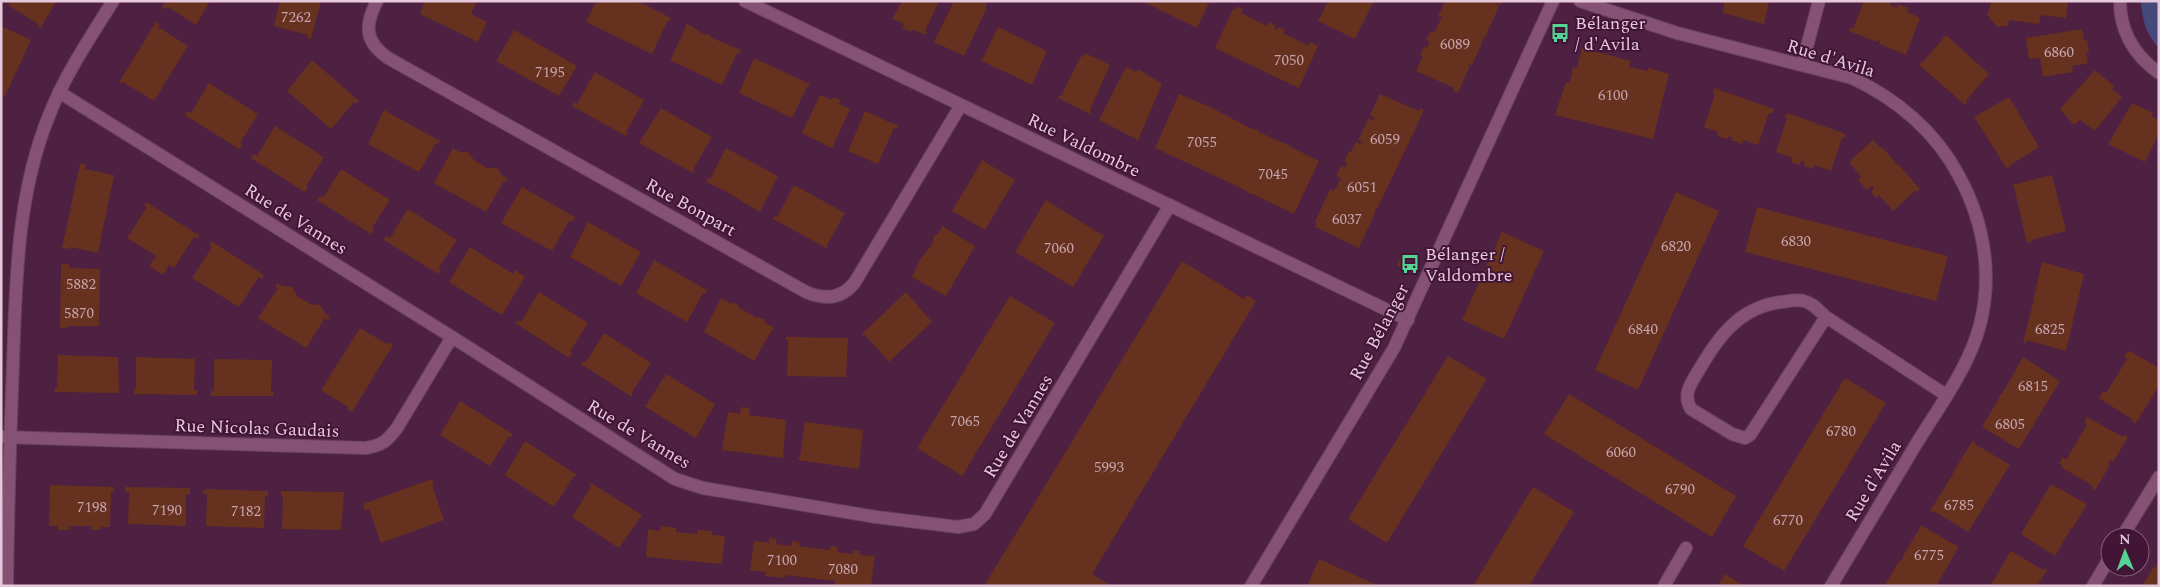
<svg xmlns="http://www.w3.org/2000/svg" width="2160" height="587" font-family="Spectral,serif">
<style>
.green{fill:#44487a}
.building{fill:#67311f}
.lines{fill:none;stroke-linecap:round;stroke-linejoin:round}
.minor-casing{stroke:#68405d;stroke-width:14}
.minor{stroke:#855275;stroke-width:12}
.labels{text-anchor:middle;stroke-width:4;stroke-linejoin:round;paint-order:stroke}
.number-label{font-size:15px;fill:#c6a3ad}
.poi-label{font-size:18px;fill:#e6c9dc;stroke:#421537;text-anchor:start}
.street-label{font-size:18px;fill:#e6c9dc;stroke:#421537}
</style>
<rect width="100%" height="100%" fill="#4e2041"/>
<path class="green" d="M2141,1h18v47c-13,-13 -17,-29 -18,-47z"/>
<path class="building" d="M10,1h46l-15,27 -4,-2 1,-2 -30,-19z
M165,1h45l-14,24 -28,-18 -2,2 -4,-2z
M280,1h41l-10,38 -4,-1 1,-3 -34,-9z
M425,1h52l-6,13 16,8 -9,20 -58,-28z
M596,1h35l3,2 3,-2 34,17 -1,3 -2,-1 -16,34 -66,-32z
M902,1h37l-14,30 2,1 -2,3 -12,-6 -1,3 -10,-4 2,-4 -12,-5z
M954,1h28l5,3 -2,4h2l-23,48 -30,-14z
M1142,1h68l-13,27z
M1328,1h46l-19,38 -37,-18z
M1445,1h58l-2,4 -3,-1 -1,1 2,2 -15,32 -4,1 3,1 -11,24 -4,-1 2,2 -12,27 -5,-2 1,-3 -38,-17 7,-15 -3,-1 4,-9 3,2 3,-6 -4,-2 5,-9 3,2 8,-16 -4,-1z
M1724,1h45l-5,23 -41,-11z
M1864,1h28l-2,4 7,3 1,-4 10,4 -1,4 13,6 -14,37 -27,-11 1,-3 -2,-1 -1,2 -28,-11 1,-4 3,2z
M1992,1h72l4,2 -2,15 -25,-3 -2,9 -30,-4 -1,6 -11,1 -10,-12z
M1237,6l6,4 -2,3 26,13 2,-4 7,4 -2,3 2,1 2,-3 7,3 -2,3 26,13 1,-4 8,4 -19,42 -84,-40 18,-39 2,1z
M156,22l4,2 -2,3 30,19 -34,55 -31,-19 -1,2 -3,-2z
M686,23l17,11 7,1 2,3 29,12 -2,4 -2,-1 -15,32 -52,-25 15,-31z
M1,26l30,14 -26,56 -4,-1z
M998,27l49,24 -15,34 -52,-25 3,-2z
M2082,29l2,11h3l2,12h-3l2,11 -16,3 1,6 -30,5 -3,-19 -11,1 -3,-21z
M514,30l63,36 -18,30 -63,-35z
M1946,35l43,39 -23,27 1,2 -2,2 -46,-40 2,-3 1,1z
M1582,48l49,13 -2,6 19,4v-3l21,6 -16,65 -98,-24 11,-33 4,1 3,-16 4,1z
M1085,53l25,12 -20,45 1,1 -1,3 -32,-16 1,-3 2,1 20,-40 2,1z
M754,58l56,26 -3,3 -15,31 -53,-25z
M312,60l47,41 -3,3 -2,-2 -23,27 -44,-38z
M1126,67l10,5 2,-3 24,15 -24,56 -39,-20z
M2095,70l19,16 -2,3 10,8 -27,34 -15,-11 -6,5 -14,-16z
M595,72l49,28 -18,32 2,1 -2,3 -54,-30 2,-4 3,2z
M209,83l49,31 -18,29 2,1 -3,5 -54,-34 2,-4 4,2z
M1714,88l60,21 -2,5 -3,-1 -11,32 -15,-5 -1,4 -11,-4 1,-2 -3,-2 -2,3 -10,-3 1,-4 -14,-5 11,-33h-2z
M1179,94l29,12 44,23 7,1 -1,2 31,13v1l30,15 -25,53 -41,-20 -7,-1 1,-2 -92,-43z
M1380,94l39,17 1,-3 4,2 -12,26 -3,-1 2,3 -34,71 -2,-1 1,3 -17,37 -44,-21 2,-4 -2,-1 15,-33 4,2 7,-13 -5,-2 5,-10 4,2 2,-6 -3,-1 5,-10 2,1 5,-10 4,2 2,-2 -4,-2 11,-22 4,3 1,-4 -4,-2z
M820,95l12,5 1,-3 8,3 -2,4 11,5 -18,39 -30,-15z
M2009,97l30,50 -30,19 1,1 -3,2 -33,-52z
M2132,103l21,10 -2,3 8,4v13l-14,29 -37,-18z
M661,108l51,29 -19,33v3l-54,-30z
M384,110l56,31 -2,3 -2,-1 -17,29 -51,-28z
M865,111l33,15 -2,3 -2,-1 -16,36 -30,-13z
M1787,113l29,10 1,3 1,-2 28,10 -2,4h-2l-11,33 -17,-6 -1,4 -9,-3 1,-3 -4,-2 -1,4 -9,-3 2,-4 -17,-6 11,-34 -2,-1z
M275,126l49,31 -18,29 2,1 -3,5 -54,-34 3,-4 3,2z
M1873,140l7,8 2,-1 14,16 -1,2 3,-1 22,25 -3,3 -1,-2 -23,21 -14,-16 -3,3 -5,-6 3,-3 -2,-3 -5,4 -9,-10 3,-3 -12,-15z
M453,148l6,4h9l6,8 13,8h10l6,8 5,3 -2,3 -2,-1 -18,31 -52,-29z
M726,148l52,28 -18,36 -35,-21 -19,-9 2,-4 2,1z
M983,159l2,3 30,18 -30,50 -33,-19z
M80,164l6,1 -1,4 29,6 -16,78 -28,-6 -1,2 -7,-1z
M341,169l49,31 -18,28 2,1 -3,5 -54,-34 3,-4 3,2z
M2052,175l14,56 -35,9v2l-4,1 -14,-60 3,1z
M794,185l51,28 -18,32 1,4 -55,-30 2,-3 2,1z
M522,187l53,30 -3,5 -3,-1 -17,30 -51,-28z
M1676,192l43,19 -81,179 -43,-20z
M1046,200l58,36 -31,51 -58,-35z
M146,202l54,34 -3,3 -3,-2 -20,31 -5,-3 -6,10 -14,-9 7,-10 -29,-18 20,-31 -3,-2z
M1757,207l191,49 -12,45 -191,-49z
M408,209l49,31 -19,29 3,1 -3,4 -54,-34 2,-4 4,2z
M588,222l53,30 -20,34 -51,-29z
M943,225l2,3 30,18 -29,50 -34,-19 8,-17 12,-16 2,-9 4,-1z
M1502,232l42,19 -40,88 -42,-19z
M211,241l53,34 -2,4 -3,-2 -20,30 -47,-29 20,-31 -3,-2z
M470,247l43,27 2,-4 10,7 -23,38 -53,-33z
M1402,255l6,2 -5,11 -6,-3z
M654,260l53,30 -2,4 -2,-1 -16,29 -51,-29z
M1182,261l62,38 3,-4 9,6 -164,273 19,12h-127z
M2042,262l42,12 -18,77 -39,-11 -1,3 -3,-1 10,-39h2l-2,-2z
M61,264h8v4l31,1 -1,57h-32v2h-7z
M277,283l5,3 10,1 5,9 13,8 10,1 5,8 5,4 -2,3 -3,-2 -19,30 -48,-30 20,-30 -3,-2z
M539,292l49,31 -18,29 2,1 -3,5 -54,-35 2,-3 4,2z
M906,292l26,30 -43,40 -24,-27 -1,1 -2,-2z
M1010,296l45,27 -93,153 -45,-28z
M721,298l11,6 1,-2 6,4 -1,1 19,11 1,-1 7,3 -1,2 10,6 -1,3 -1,-1 -18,31 -50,-29z
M360,328l27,16 1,-2 5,3 -41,67 -5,-3 1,-2 -27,-17z
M604,333l47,30 -19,29v5l-51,-33 2,-3 3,1z
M786,337l62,1 -2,39 -59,-1 1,-36h-2z
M2128,351l4,1 27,16v18l-24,38 -3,-2 1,-2 -34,-22 4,-7 3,2 21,-34 -3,-2z
M58,355l60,2 1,36 -64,-1v-5h2z
M1448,356l39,23 -100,164 -39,-24z
M136,357l59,2 -1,31h3v5l-63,-1v-5h2z
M2023,357l37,24 -41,68 -37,-22 20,-34h2l-1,-1z
M214,359l58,1 -1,32h2v4h-62v-5h3z
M666,374l49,30 -19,34 -52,-32 3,-2z
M1845,378l41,25 -102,168 -41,-25z
M1569,394l167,102 -24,41 -168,-103z
M460,401l53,33 -2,3 -2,-1 -19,30 -50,-31z
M741,407l9,1 -1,7 37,5 -3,38 -61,-8 6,-38 12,2z
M2087,417l36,20 2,-2 3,2 -15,25 -3,-2 -2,4 2,1 -15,25 -3,-2 1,-2 -32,-19 1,-2 -3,-2 4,-6 3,3 21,-35 -3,-2z
M805,422l58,8 -4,39 -61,-9 1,-3h1z
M1973,440l2,4 35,21 -42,67 -34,-21 -1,1 -3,-1 21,-34 3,-1 -2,-2z
M525,441l52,34 -3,1 -20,31 -49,-32z
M432,479l2,6h-2l12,35 -63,23 -12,-34 -4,2 -2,-7z
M591,483l51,32 -23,33 -47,-31 19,-30 -2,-2z
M2051,484l36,20 -15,25h-3l1,2 -15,25 -34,-22z
M50,485l64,2v5h-3l-1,35h-9l-1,3h-9v-4h-22v4h-11v-4h-9z
M125,487l65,1v7l-4,-1v32l-58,-2 1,-32h-4z
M1533,487l41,25 -45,74h-56z
M204,489l64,2v6l-3,-1 -1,32 -58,-2 1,-32h-4z
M281,491l63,1 -3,38 -59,-1 1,-33h-2z
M1922,524l2,3 35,20 -23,39h-52l16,-26h3l-1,-2z
M661,526l15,2v4l21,2v-4l15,1v4l13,1 -3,28 -76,-7 2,-28 12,2z
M769,538l8,1 -1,5 15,2 1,-5 7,1v4l31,4v-4l8,1 -1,5 16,2v-4l7,1v4l15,1 -4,30h-29l-7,-1v-4l-50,-6v3l-20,-2 1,-4 -16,-2 4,-29 15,2z
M2011,551l32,19 1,-2 3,2 -10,16h-47z
M1319,559l60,27h-72z
M2159,559v27h-17l11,-18 2,1z
M1725,574l19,12h-26z"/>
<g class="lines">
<g class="minor-casing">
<path id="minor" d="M377,1c-13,25 -12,41 11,57l418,234c19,8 36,7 49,-10l106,-177
M745,1l663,319
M1580,1l97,32 175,45c45,21 84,54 107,98 30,55 37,121 10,179 -14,32 -36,61 -54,91 -28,47 -56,93 -84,140
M2120,1c0,31 14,54 39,72
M1802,65l17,-64
M59,92l393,245 223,142 28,9 173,29 82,10 16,-3 11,-10 185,-309
M1826,317l-76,118 -5,3 -13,-4 -41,-25c-9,-14 0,-26 8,-39 19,-33 41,-63 82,-68 8,-1 16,-3 23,-1 9,2 15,10 22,16l120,78
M1,437l365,11c17,-3 21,-7 31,-20l55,-91
M2122,537l37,-60
M7,586c1,-75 3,-149 6,-223 3,-85 4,-170 37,-250 16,-40 40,-75 63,-112
M1251,586l143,-238 159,-347
M1664,586l22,-38
M2093,586l17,-29"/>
</g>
<use href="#minor" class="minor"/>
</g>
<defs>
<g id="bus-bare" transform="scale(1.5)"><path d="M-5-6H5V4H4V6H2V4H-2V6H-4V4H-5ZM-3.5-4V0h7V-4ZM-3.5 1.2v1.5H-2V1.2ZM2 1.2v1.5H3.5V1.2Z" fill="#55d395" stroke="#421537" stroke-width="2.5" paint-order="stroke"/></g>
</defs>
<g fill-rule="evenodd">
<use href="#bus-bare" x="1560" y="33"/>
<use href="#bus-bare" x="1410" y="264"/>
</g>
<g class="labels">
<g class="number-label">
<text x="296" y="22">7262</text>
<text x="1455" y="49">6089</text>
<text x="2059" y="57">6860</text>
<text x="1289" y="65">7050</text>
<text x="550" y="77">7195</text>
<text x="1613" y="100">6100</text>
<text x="1385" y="144">6059</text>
<text x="1202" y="147">7055</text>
<text x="1273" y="179">7045</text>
<text x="1362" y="192">6051</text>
<text x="1347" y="224">6037</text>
<text x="1796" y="246">6830</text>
<text x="1676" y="251">6820</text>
<text x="1059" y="253">7060</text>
<text x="81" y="289">5882</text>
<text x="79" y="318">5870</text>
<text x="1643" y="334">6840</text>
<text x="2050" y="334">6825</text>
<text x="2033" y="391">6815</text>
<text x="965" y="426">7065</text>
<text x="2010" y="429">6805</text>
<text x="1841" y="436">6780</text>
<text x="1621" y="457">6060</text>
<text x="1109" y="472">5993</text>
<text x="1680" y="494">6790</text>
<text x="1959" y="510">6785</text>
<text x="92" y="512">7198</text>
<text x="167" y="515">7190</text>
<text x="246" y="516">7182</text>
<text x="1788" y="525">6770</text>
<text x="1929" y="560">6775</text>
<text x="782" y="565">7100</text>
<text x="843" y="574">7080</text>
</g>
<g class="poi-label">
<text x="1575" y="29">Bélanger<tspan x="1575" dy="21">/ d'Avila</tspan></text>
<text x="1425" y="260">Bélanger /<tspan x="1425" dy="21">Valdombre</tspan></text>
</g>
<g class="street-label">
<text transform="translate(1831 58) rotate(17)" y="6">Rue d'Avila</text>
<text transform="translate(1084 145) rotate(26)" y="6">Rue Valdombre</text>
<text transform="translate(691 207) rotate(29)" y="6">Rue Bonpart</text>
<text transform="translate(296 219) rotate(32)" y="6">Rue de Vannes</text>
<text transform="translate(1379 332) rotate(-62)" y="6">Rue Bélanger</text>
<text transform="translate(1018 426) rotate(-59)" y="6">Rue de Vannes</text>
<text transform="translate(257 428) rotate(2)" y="6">Rue Nicolas Gaudais</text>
<text transform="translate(639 434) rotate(31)" y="6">Rue de Vannes</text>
<text transform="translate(1873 481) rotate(-59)" y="6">Rue d'Avila</text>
</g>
</g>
<rect width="2160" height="587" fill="none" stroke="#e6c9dc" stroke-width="5"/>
<g transform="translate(2125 552) rotate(359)"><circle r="24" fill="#421537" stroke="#845d79"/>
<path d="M0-4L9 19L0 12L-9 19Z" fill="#55d395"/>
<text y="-8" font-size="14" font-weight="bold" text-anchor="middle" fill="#e6c9dc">N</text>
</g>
</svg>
